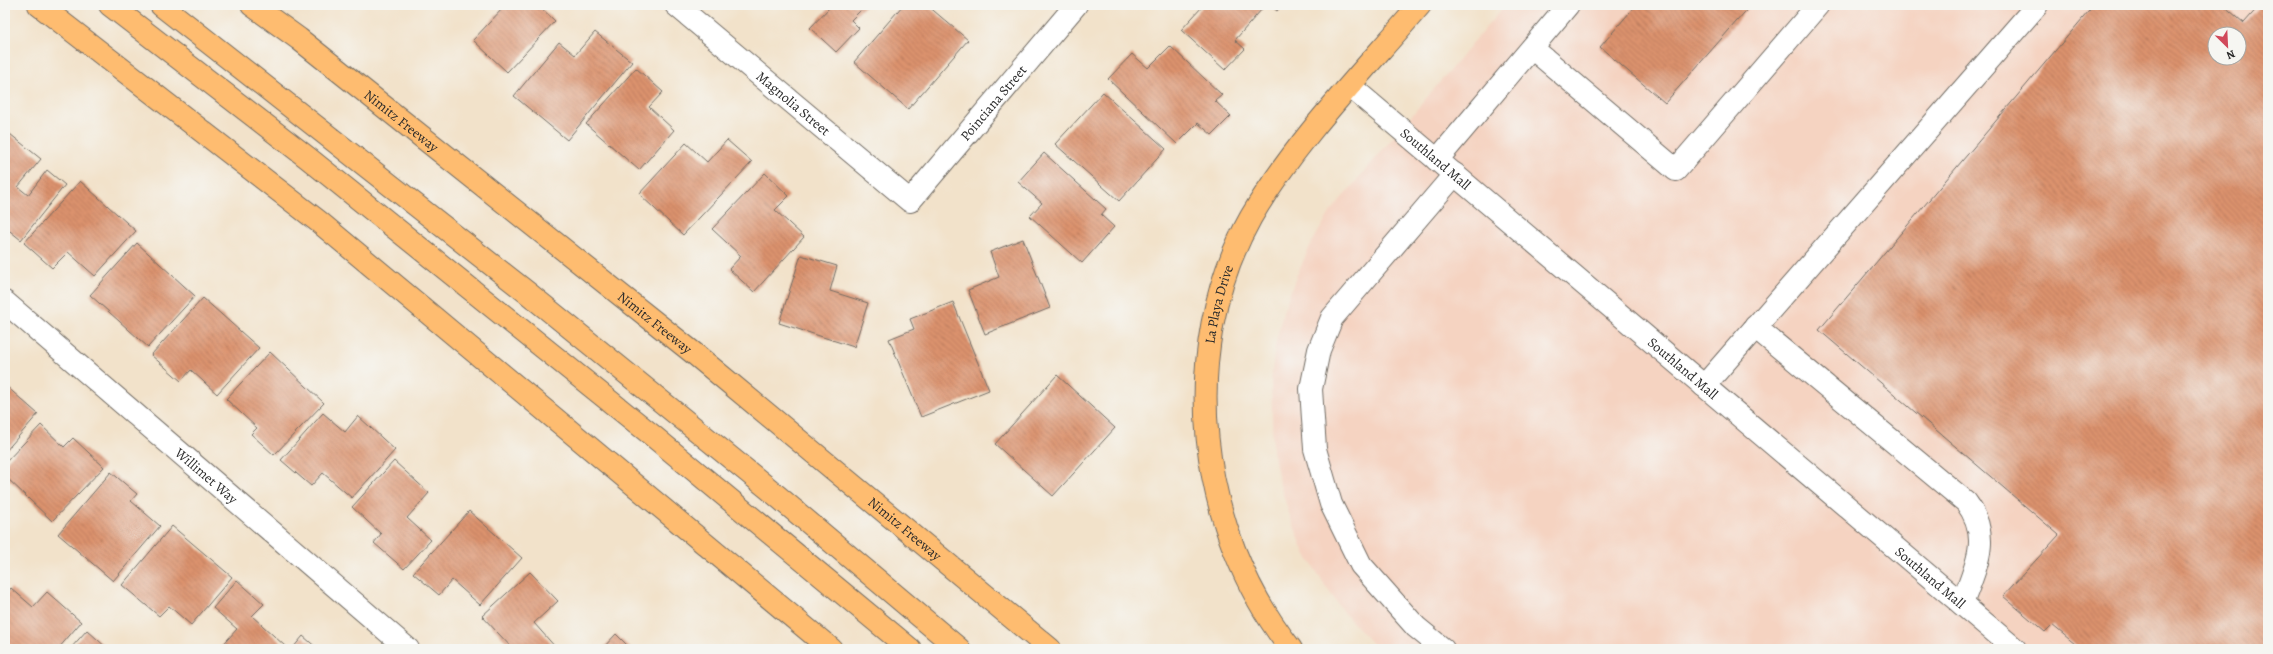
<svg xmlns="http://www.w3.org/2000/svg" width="2273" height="654" font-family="Alegreya,serif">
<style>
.built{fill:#f5d3c1;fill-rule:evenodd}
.building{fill:url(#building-back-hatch);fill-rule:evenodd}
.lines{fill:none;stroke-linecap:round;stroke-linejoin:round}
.minor-casing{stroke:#716b63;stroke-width:24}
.major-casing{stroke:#716b63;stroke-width:24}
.highway-casing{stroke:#716b63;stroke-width:24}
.minor{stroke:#fff;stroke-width:22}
.major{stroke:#febc70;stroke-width:22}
.highway{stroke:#febc70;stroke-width:22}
.labels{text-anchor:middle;stroke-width:3;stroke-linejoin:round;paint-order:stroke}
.street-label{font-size:14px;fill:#2b2b2b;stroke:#f6f6f2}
</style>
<defs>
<pattern id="building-back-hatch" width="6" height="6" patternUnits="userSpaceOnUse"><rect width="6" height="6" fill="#db926d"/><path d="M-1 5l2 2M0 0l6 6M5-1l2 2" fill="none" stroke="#b2775a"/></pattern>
</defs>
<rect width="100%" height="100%" fill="#f6f6f2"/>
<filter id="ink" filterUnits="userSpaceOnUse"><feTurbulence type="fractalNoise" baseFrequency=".025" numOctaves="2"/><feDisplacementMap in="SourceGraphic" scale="8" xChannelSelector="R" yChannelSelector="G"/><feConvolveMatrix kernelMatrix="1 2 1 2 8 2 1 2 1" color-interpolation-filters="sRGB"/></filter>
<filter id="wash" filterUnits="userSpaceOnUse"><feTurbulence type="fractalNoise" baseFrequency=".012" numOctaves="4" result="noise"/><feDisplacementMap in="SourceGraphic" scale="16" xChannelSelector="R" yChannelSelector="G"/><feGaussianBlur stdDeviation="0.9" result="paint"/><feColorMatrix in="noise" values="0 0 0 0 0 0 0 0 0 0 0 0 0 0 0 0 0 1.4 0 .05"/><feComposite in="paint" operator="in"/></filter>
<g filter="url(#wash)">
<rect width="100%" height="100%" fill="#f2e2ca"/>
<path class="built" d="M1505,5h763v644h-891l-32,-35 -21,-30 -19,-31 -14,-34 -11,-34 -7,-35 -2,-69 4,-35 8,-34 13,-35 15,-33 20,-33zM2215,34h24v24h-24z"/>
<g id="blocks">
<path class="building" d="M500,5h38l17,16 -48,51 -34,-32 30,-32z
M827,5h39l-15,15 8,8 -23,24 -26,-24 20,-21z
M903,5h24l41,35 -60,69 -54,-47z
M1199,5h58l5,4 -27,31 10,9 -20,21 -44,-40 21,-23z
M1270,5h13l-6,6z
M1636,5h115l-86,98 -65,-56z
M2094,5h129l21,18 16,-18h8v644h-187l-29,-24 -7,7 -42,-36 56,-61 -240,-205zM2215,34h24v24h-24z
M595,32l37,30 -65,78 -53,-44 45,-54 16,13z
M1170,46l52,49 -7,6 16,15 -19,19 -14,-12 -21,21 -69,-65 24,-25 16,14z
M636,68l27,24 -14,15 25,23 -35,40 -53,-46z
M1103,92l63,57 -47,52 -64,-57z
M5,130l36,29 -23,28 10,8 19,-25 18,15 -44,55 -16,-13z
M727,140l25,22 -69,73 -44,-41 47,-51 21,19z
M1044,153l62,56 -5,6 13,12 -32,36 -52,-47 12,-13 -24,-21z
M765,173l24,23 -14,14 29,27 -50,55 -25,-23 12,-13 -29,-27z
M80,181l56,50 -41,45 -27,-24 -16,16 -28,-25z
M1023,239l27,69 -65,26 -17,-44 31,-13 -9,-25z
M137,243l58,53 -47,51 -58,-52z
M801,255l36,11 -7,25 38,12 -14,44 -75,-24z
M203,298l56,50 -42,46 -26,-24 -10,11 -30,-26z
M953,302l36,88 -68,27 -32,-78 25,-10 -4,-10z
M270,352l54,51 -50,52 -23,-21 6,-6 -31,-29z
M1057,375l58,53 -62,68 -58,-52z
M5,385l33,29 -33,38z
M323,413l22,19 13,-16 37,34 -43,48 -29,-25 -12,13 -30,-26z
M41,425l23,22 9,-9 31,29 -52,54 -47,-45v-13z
M394,461l35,32 -22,25 24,22 -27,29 -30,-26 7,-9 -29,-27z
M111,472l26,22 -6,7 29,25 -47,55 -55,-47z
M469,511l53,47 -42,47 -28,-25 -13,15 -26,-22z
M172,526l60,51 -41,48 -22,-19 -10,10 -37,-31z
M530,572l28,29 -24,22 23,26h-44l-31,-33z
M237,580l27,24 -12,12 33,30 -3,3h-63l18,-20 -24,-21z
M11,588l22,19 14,-15 34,30 -23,27h-53v-54z
M87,630l21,19h-38z
M616,634l15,15h-29z
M303,636l15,13h-26z"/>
</g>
</g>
<g filter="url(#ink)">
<use href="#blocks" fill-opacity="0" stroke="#716b63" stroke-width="1"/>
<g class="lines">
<g class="minor-casing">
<g id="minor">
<path id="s1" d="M676,5l234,196 166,-196"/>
<path d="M1532,48l144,122 142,-165"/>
<path id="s2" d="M1351,87l664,562"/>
<path d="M1437,160l131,-155"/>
<path id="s3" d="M5,302l403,347"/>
<path d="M1755,327l211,175c27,35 9,66 -4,102"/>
<path d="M1704,386l333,-381"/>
<path d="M1443,649l-27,-22 -55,-62 -30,-61 -16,-55 -4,-60 8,-39 13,-32 123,-144"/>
</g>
</g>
<g class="major-casing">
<g id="major">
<path id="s4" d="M1291,649c-94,-118 -115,-299 -40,-432 45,-77 111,-144 169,-212"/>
</g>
</g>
<g class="highway-casing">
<g id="highway">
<path d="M39,5l279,216 513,428"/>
<path d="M110,5l198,153 345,278 257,213"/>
<path d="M161,5l368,289 240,195 190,160"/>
<path id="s5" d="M252,5l47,34 397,316 354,294"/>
</g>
</g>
<use href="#minor" class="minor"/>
<use href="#major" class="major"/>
<use href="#highway" class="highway"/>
</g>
</g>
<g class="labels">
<g class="street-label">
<text dy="5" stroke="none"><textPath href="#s1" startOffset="153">Magnolia Street</textPath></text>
<text dy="5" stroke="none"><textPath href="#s1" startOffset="434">Poinciana Street</textPath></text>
<text dy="5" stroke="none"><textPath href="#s5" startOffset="189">Nimitz Freeway</textPath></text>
<text dy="5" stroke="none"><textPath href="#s2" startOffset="111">Southland Mall</textPath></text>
<text dy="5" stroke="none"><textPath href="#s4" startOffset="365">La Playa Drive</textPath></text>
<text dy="5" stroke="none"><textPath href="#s5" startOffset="513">Nimitz Freeway</textPath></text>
<text dy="5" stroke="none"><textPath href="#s2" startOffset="435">Southland Mall</textPath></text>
<text dy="5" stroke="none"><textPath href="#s3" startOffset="266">Willimet Way</textPath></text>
<text dy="5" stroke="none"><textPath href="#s5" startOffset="837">Nimitz Freeway</textPath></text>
<text dy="5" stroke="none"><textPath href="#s2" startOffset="759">Southland Mall</textPath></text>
</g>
</g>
<rect width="2273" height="654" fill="none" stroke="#f6f6f2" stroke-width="20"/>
<g transform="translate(2227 46) rotate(156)"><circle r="19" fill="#f6f6f2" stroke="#a5a5a2"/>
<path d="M0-3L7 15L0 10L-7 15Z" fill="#d1495b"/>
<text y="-6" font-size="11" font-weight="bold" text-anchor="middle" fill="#2b2b2b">N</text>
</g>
</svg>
